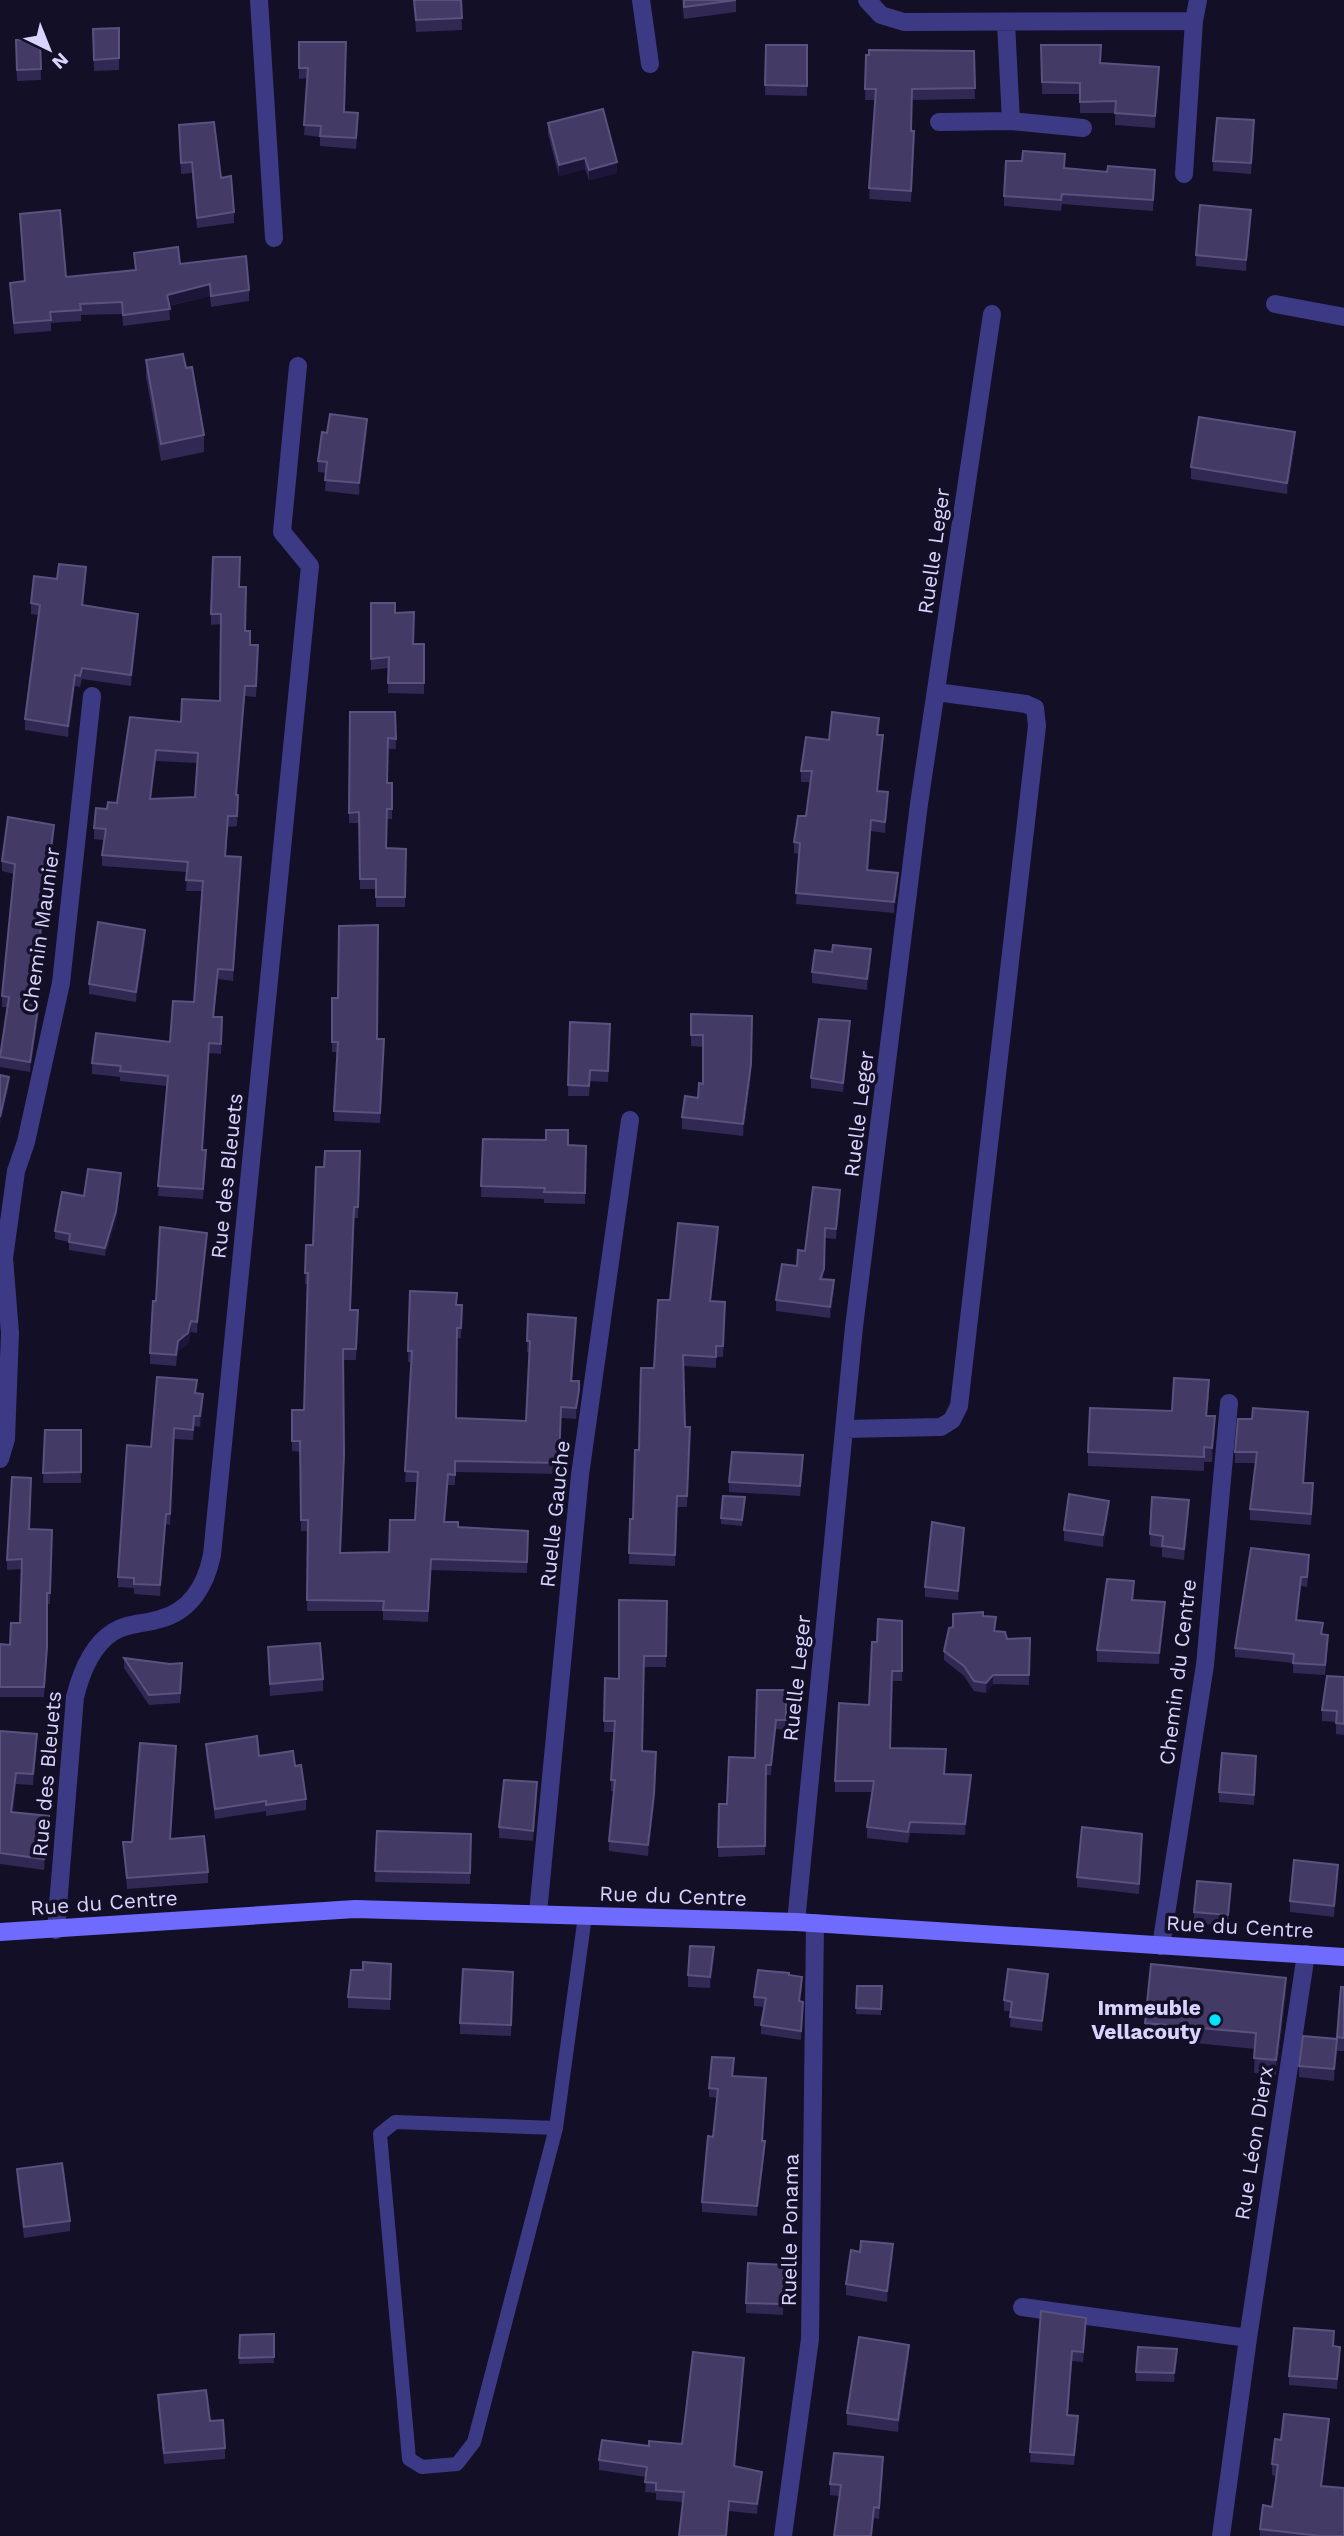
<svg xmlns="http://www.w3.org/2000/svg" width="1344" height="2536" font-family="'Work Sans',sans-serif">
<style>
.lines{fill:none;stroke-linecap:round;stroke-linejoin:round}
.lane{stroke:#3d3a85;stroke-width:14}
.street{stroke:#3d3a85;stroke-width:18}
.secondary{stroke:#6f6bff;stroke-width:18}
.wall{fill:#312854;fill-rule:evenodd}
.shaded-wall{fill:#1d163a}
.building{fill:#433a66;stroke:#5a527e;stroke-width:2;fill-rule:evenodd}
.poi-dot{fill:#00e5ff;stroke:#130f26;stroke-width:2.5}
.labels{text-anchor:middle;stroke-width:7;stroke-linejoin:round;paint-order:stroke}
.street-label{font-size:21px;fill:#d9d4ff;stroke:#130f26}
.poi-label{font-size:21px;font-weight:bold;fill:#d9d4ff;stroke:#130f26;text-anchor:end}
</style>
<rect width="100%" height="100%" fill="#130f26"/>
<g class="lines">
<path class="lane" d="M556,2128l-161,-6 -15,12 29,325 13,8 35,-3 17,-22 82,-314 29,-212"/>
<path class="street" d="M259,0l15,238
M641,0l9,64
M867,0l14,15 23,7 290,-1
M1006,23l5,98
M939,122l72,-1 72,7
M1184,174l10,-153 4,-21
M1275,304l69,13
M844,1429l97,-2 11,-7 7,-14 78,-680 -2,-18 -9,-4 -90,-12
M0,1459l6,-20 4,-106 -6,-75 12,-87 10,-29 35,-159 31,-287
M538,1913l42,-438 50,-355
M796,1922l58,-595 65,-523 73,-490
M56,1930l19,-233c6,-24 16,-51 38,-65 14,-9 32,-8 47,-13 31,-8 46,-35 52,-64l98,-989 -28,-34 16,-166
M1161,1946l44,-281 24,-262
M1022,2307l226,31
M783,2536l27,-197 5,-416
M1221,2536l27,-198 58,-384"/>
<path class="secondary" d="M0,1932l355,-23 441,13 548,35"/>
</g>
<path class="wall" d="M414,0h47l1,30 -46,2z
M682,0h54v12l-52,7z
M119,28v42l-25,1 -1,-30z
M40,39l1,41 -24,1 -1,-29z
M299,42l46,70 13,12 -2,25 -36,-3v-9l-16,-2 4,-57 -9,1z
M766,45h41v51l-42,-1z
M1041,45l60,12v6l58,16 -4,49 -40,-3v-12h-35v-19h-38z
M974,51l1,48 -63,1 -1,31 3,11 -3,60 -42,-3 6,-99h-10l1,-45z
M548,123l69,50 -28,7 -4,-11 -26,7 -11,-42z
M179,125l42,53 13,34v11l-37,5 -5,-55 -11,1z
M1254,130l-3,44 -38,-3v-10z
M1065,168l90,12 -2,31 -91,-7 -1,7 -57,-5v-10z
M20,214l46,63 69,-7 -1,-17 46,11 69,26v11l-38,6 -1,-11 -41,10 1,14 -47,6 -1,-12 -41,1v6l-30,2v8l-37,3 -4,-51 14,-2z
M1251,221l-5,50 -50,-5v-11z
M146,360l58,75v17l-43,9 -15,-84z
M367,430l-8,65 -34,-4 1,-18 -8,-1v-11l9,-28z
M1295,444l-8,50 -96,-15v-12z
M86,578l-3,28 55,18 -7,62 -49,-7 -2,8 -5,-1 -7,51 -43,-7v-11l13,-104 -7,-1v-11l26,-24z
M239,587l6,44 5,14 8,10 -2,42 -11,-1 -9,99h2l-1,31 -9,1 -2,30 15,10 -8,114 -15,-2 -4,38 8,10 -1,27 -12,-1 -7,97 4,11 -3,38 -45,-3 9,-110 -47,-5v-4l-28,-3v-11l78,-21 24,-40 8,-111h-16l1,-19 -85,-6v-11l2,-15 -10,-1v-11l13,-19 10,-6 13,-86 51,5 39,-21 1,-77 -10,1v-11zM156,761l41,2 -2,34 -44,2z
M371,603l24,10 19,31h10v50l-36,-1v-25l-17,2z
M350,712h45l1,37h-8l-1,34h5v36h-5l-1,29 20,1 -1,58h-29v-18h-16l-1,-66h-10z
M879,729l-1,6 5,11 -5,45 10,12 -3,30 -14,-2 -3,40 30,13 -4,29 -98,-9 3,-50 -5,-1v-11l12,-26 4,-34h-9v-11l28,-31z
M54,835l-17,131 7,11 -14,95 -30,-5v-12l8,-48h-6v-11l12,-122 -12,-3v-10z
M145,941l-9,61 -47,-8v-10z
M871,959l-4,31 -55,-7v-11z
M332,998l45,41 7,10 -4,74 -46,-2 3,-69h-5z
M691,1014l60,61 -8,61 -61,-7v-12l16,-19 5,-14v-37l-12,-1z
M570,1022l40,2 -2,58 -18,-1 -1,15h-21z
M850,1031l-7,61 -32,-4v-10z
M483,1139l103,7 -1,58 -41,-1v-4l-63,-2z
M360,1151l-2,67h-4l-4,92h8l-2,50h-13l-2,193 48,-1 26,-32 2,-38h-12l6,-120h-3l2,-71 46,14h6l-1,33 -4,1 -1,79 70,3 4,-69h-3l1,-38 48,14 -4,53h7v19l-3,19 -15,-1 -2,56 -104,-2v13h-7l-3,37 13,5 70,4 -1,42 -96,-3 -3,52 -45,-2v-9h-76l1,-80h-7l-1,-79 -8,-1v-41h12l3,-126h-2l1,-39h7l11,-78z
M121,1181l-5,39 -11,36 -36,-6v-8l-14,-3v-8l29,-35z
M840,1201l-4,38 -11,-1 -2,41 11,12 -4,27 -54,-7v-11l29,-49z
M718,1238l-7,63 14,11 -2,45h-7v11l-32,-2 1,61h5l-3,80h-10l-2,59 -46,-2 1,-45h3l21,-151 16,-68z
M207,1243l-10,90 -6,-1 -3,12 -10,7 -2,15 -26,-2v-11l6,-52z
M196,1394l7,11 -3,22 -6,-1 -1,14 -19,-1 -4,86 -4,-1 -6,72 -26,-2v-6l-16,-1v-10l33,-130z
M1209,1395l-2,21 8,14 -3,32h-8v9l-116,-5v-14l84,-41z
M1308,1423l-4,60 9,11 -2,31 -61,-5v-11l6,-46h-21v-11z
M45,1430h36v53h-38z
M803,1465l-3,31 -71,-4v-10z
M745,1503l-3,23 -21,-2v-6z
M1189,1511l-5,49 -22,-3v-9l-12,-2v-12z
M1109,1512l-6,35 -39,-6v-11z
M30,1529l22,1 -2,74h-3v53l-3,40h-44v-53l10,1 10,-22 2,-54 -15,1v-10z
M964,1537l-6,63 -33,-3v-10z
M1309,1565l-2,22 -6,-1 -4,35 25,13 6,11 -3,30 -32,-2v-10l-58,-6v-9z
M1134,1592l-1,8 32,13 -6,51 -62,-2v-12z
M667,1601l-1,66h-22l-2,84 12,54 -6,51 -39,-5v-10l5,-50h-3v-11l4,-48h-11l1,-54 14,1z
M983,1616l13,11 -1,4 12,8 23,-1 -1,47 -36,-1 -7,9 -12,-2 -10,-15 -20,-16v-9l9,-24z
M902,1621v60h-10l-2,67 81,37 -6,50 -55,-2 -2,10 -41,-5v-11l5,-35h-37v-11l34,-76 8,-63z
M268,1647l55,32v12l-53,5z
M124,1658l58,15 -2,30 -31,2 -25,-37z
M1344,1677v58l-8,-1v-12l-14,-1v-11z
M786,1690v40l-10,-1 -5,46h-5l-1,80 -47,2 1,-53h8l28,-46z
M0,1731l37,14 -4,40 -17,-1 -3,28 36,15 -5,43 -44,-6z
M206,1744l53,12 47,43v11l-40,6v-5l-51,8 -9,-65z
M176,1757l-6,82 38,33v11l-81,6 -4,-47h9z
M1256,1766l-2,39 -35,-3v-10z
M537,1792l-4,49 -34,-3v-11z
M377,1831l94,3 -1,50 -95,-2z
M1142,1845l-3,49 -62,-7v-10z
M1338,1875l-4,42 -44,-5v-11z
M1231,1895l-3,31 -34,-3v-11z
M714,1959l-4,29 -22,-1v-12z
M391,1964l-1,46 -42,-2v-11l15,-27z
M513,1972l-2,64 -51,-2v-11z
M789,1975l13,11 -2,16h3l-2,38 -40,-6v-9l3,-18 -10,-1v-9z
M1048,1984l-6,47 -32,-4 1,-16h-7v-11z
M857,1986h25l-1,29 -25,-1z
M1341,1987h3v64h-7l-3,30 -35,-4v-11l38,-27z
M1286,1994l-10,81 -22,-2 1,-24 -110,-11v-15z
M734,2067l-1,9 33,12 -4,53 3,9 -8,66 -55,-4v-10l11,-65 4,-39 -8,-1v-9z
M17,2169l53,52v10l-46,7 -7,-58z
M860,2252l33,3 -6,47 -41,-7v-11z
M784,2265l-1,50 -37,-2v-10z
M1041,2311l45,16 -3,35 -11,-1 -4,54 10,11 -4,39 -44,-3z
M274,2334v29l-35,1 1,-29z
M1340,2356l-3,33 -48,-4v-9z
M909,2357l-11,75 -51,-7v-12z
M1177,2359l-3,23 -38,-1v-9z
M744,2368l-9,98 27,16 -5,32 -28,-3 -46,-9 -27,-2v-7l-11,-1 1,-15 -47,-7v-10l50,-14 33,-2z
M158,2395l52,26 15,27v11l-61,5 -6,-58z
M1329,2430l-7,56 22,50h-84v-7l12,-22 4,-31 -4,-1v-11z
M883,2467l-4,52 -5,-1 -34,-22 -10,-1v-11z"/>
<path class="shaded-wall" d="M1159,67v12l-4,49v-12z
M585,158v11l-26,7v-11z
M617,162v11l-28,7v-10z
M1251,210v11l-5,50v-11z
M210,284v12l-43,10v-11z
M367,419v11l-8,65v-12z
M1295,432v12l-8,50v-11z
M86,567v11l-4,38v-11z
M138,614v10l-7,62v-11z
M75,675v11l-7,51v-11z
M245,686v10l-9,110v-11z
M883,735v11l-6,56v-11z
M156,750v11l-6,48v-10z
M888,792v11l-3,30v-11z
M871,820v11l-4,50v-11z
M54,825v10l-18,141v-10z
M241,857v10l-8,114v-11z
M898,873v11l-4,29v-11z
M145,930v11l-9,61v-10z
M871,949v10l-4,31v-11z
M44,967v10l-14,95v-10z
M752,1016l-1,59 -8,61v-12z
M850,1021v10l-7,61v-9z
M209,1043v10l-7,107v-10z
M9,1077v10l-9,39v-9z
M121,1173l-5,47 -11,36v-8z
M840,1190v11l-4,38v-10z
M718,1227v11l-8,74v-11z
M207,1233v10l-10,90v-11z
M834,1280v11l-4,27v-11z
M576,1318v10l-5,63v-10z
M191,1321v11l-3,12 -10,7 -2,15 2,-25z
M579,1390v10l-3,19v-11z
M203,1394v11l-3,22v-11z
M1308,1412v11l-5,70v-10z
M1215,1416v14l-3,32v-14z
M1189,1500v11l-5,49v-11z
M1109,1501v11l-6,35v-12z
M166,1514v10l-6,72v-11z
M964,1528v9l-6,63v-9z
M1301,1577v9l-5,44v-10z
M1165,1602v11l-6,51v-11z
M993,1675v9l-7,9v-10z
M776,1720v9l-5,46v-10z
M37,1734v11l-4,40v-11z
M176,1746v11l-6,93v-11z
M656,1752l-2,53 -6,51v-11z
M16,1773v11l-5,39v-11z
M971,1775v10l-6,50v-11z
M537,1782v10l-4,49v-10z
M49,1816v11l-5,43v-11z
M1338,1865v10l-4,42v-11z
M1231,1884v11l-3,31v-11z
M714,1947v12l-4,29v-11z
M1048,1974v10l-6,47v-10z
M1286,1978v16l-10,81v-15z
M1337,2039v12l-3,30v-12z
M765,2141v9l-8,66v-10z
M893,2244v11l-6,47v-11z
M909,2345v12l-11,75v-12z
M1177,2349v10l-3,23v-9z
M1072,2351v10l-5,64v-10z
M744,2358v10l-10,108v-10z
M1329,2419v11l-8,67v-11z
M883,2457v10l-4,52v-11z
M762,2472v10l-5,32v-10z"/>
<path class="building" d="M414,0h47l1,18 -46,2z
M684,0h52l-52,7z
M119,28v30l-25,2 -1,-31z
M40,39l1,30 -24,1 -1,-30z
M299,42h47l-2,70 14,1 -2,25 -36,-2 1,-10 -17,-1 4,-57h-9z
M766,45h41v41l-42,-1z
M1041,45h60l-1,18 59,4 -4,49 -40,-3 1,-12 -36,1v-19l-38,-1z
M869,50l105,1 1,37 -63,1 -1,42h3l-3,60 -42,-3 7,-99h-11l1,-34h3z
M603,109l14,53 -28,8 -4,-12 -26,7 -11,-42z
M1217,118l37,2 -3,43 -38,-2z
M214,122l7,56 10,-2 3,36 -37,6 -5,-56 -11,1 -2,-38z
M1023,151l42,3 -1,14 43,4 1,-6 47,4 -2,30 -91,-6 -1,6 -57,-4 2,-35h16z
M1200,205l51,5 -5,50 -50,-5z
M60,210l6,67 70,-7 -2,-17 44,-6 2,17 66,-8 3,34 -38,6 -1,-12 -43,11 3,14 -47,6 -1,-13 -42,2 1,6 -31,2 1,8 -37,3 -4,-40 15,-2 -5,-67z
M183,354l3,14 6,-1 12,68 -43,9 -15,-84z
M330,414l37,5 -8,64 -34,-3 2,-18 -9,-1 4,-29 5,1z
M1199,417l96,15 -8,51 -96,-16z
M213,557h27l-1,30h7l-1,44h5v14h8l-2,41h-11l-9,109h2l-1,21h-9l-3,40 16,1 -8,113 -15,-1 -5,48h9l-1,27 -12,-1 -7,107h4l-3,39 -45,-3 10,-110 -48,-5 1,-5 -29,-3 4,-30 74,9 3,-41 21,1 9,-121 -17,-1 2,-18 -86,-7 4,-26 -12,-1 2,-20 11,1 1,-7 9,1 13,-86 51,5 1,-23 38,2 1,-87h-10zM156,750l42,3 -3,44 -45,2z
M59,564l27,3 -4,38 56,9 -7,61 -49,-7 -2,8 -5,-1 -7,51 -43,-7 15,-114 -9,-2 3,-27 23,3z
M371,603h24v10l19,-1 -1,32h11v39h-36l1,-26 -18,2z
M350,712h45l1,27 -8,-1 -1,45h5v26h-5l-1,39 20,1 -1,48h-29v-18h-16l-1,-67 -10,1z
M832,712l47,6 -2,17h6l-6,56 11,1 -3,30 -14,-2 -4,50 31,3 -4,29 -98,-9 4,-50 -6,-1 4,-26h8l6,-45h-11l5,-34 23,3z
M8,817l46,8 -18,141 8,1 -14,95 -30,-5 9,-60 -7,-1 13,-132 -13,-3z
M98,922l47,8 -9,62 -47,-8z
M378,925l-1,114h7l-4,74 -46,-2 4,-69h-6v-44h6l1,-72z
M833,945l38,4 -4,30 -55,-7 3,-22 17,2z
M691,1014l61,2 -1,48 -8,60 -61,-7 3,-21 13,2 1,-15 4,1v-49h-12z
M819,1019l31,2 -7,62 -32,-5z
M570,1022l40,2 -2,47 -18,-1 -1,16 -21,-1z
M0,1075l9,2 -9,40z
M546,1130h22v15l18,1 -1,47 -41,-1 1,-4 -64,-2 2,-47 63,1z
M325,1151h35l-2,56h-4l-4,103h8l-2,39h-13l1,106 -4,98 49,-1 1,-32h25l3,-48 -13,-1 7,-120h-4l2,-60 47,2 -1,12h6l-1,23h-4l-1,90 70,3 4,-80h-3l1,-27 48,4 -5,63h8v9l-3,18 -15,-1 -2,56 -104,-2v14l-7,-1 -4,48h14v5l70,4 -1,31 -96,-3 -3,52 -45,-1 1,-9 -77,-1 1,-80h-7l-1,-79h-8v-31h12l4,-137h-3l1,-28h7l3,-78h8z
M88,1169l33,4 -5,38 -11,37 -36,-6 1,-8 -15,-3 7,-39 22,4z
M813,1187l27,3 -4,39 -11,-1 -1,41 -4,10 14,1 -4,27 -54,-7 6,-36 15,2 1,-16 7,1z
M678,1223l40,4 -8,74 15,1 -2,44h-7v11l-33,-2 2,72h5l-3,69h-10l-2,59 -46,-2 1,-34h3l2,-69h4l2,-82h13l4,-68h12z
M160,1227l47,6 -10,89 -6,-1 -3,12 -10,8 -2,14 -26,-2 3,-52h3z
M157,1377l40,3 -2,13 8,1 -3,22h-6l-1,14 -19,-2 -4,86h-4l-6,71 -26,-1v-6l-16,-1 9,-132 24,2z
M1174,1378l35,2 -3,36h9l-3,32 -8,-1v10l-116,-5 2,-44 82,3z
M1253,1408l55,4 -5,71h10l-2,31 -61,-5 7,-57h-22l3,-33h14z
M45,1430h36v42l-38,1z
M732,1452l71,3 -3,31 -71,-4z
M12,1477l19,1 -2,51 23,1 -2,63h-3v54l-3,40h-44v-43l10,1 1,-22h9l2,-64 -15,1z
M1069,1494l40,7 -6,34 -39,-5z
M723,1496l22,1 -3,23 -21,-2z
M1152,1497l37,3 -5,49 -22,-3 1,-10 -13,-2z
M932,1522l32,6 -6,63 -33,-4z
M1251,1548l58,7 -2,22h-6l-5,43 27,3 -2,11 7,1 -3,30 -32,-2 1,-9 -59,-6z
M1107,1579l27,2 -2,19 33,2 -6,51 -62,-3z
M619,1600l48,1 -1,55h-22l-2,95 14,1 -2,42 -6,51 -39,-4 6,-61h-4l4,-59h-11l1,-43 14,1z
M983,1612v4l13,1 -2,14 11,1 2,7 23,-1 -1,37h-36l-7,8 -12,-2 -10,-15 -20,-15 5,-23 4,-1v-13z
M878,1619l24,2v50h-10l-2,77 56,1 -2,25 27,1 -6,49 -55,-2 -2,10 -41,-5 7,-46h-39l4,-78 30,2 3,-63h5z
M320,1643l3,36 -53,5 -2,-37z
M124,1658l46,6 12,-1 -2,30 -31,2z
M1327,1676l17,1v47l-8,-1 1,-12 -15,-1z
M757,1690h29v30h-10l-5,45h-5l-1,81 -47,1 1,-43h8l2,-47 26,1z
M0,1731l37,3 -4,40 -17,-1 -5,39 38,4 -5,43 -44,-6z
M257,1736l2,20 34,-5 2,15 6,-1 5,34 -40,6v-4l-51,8 -9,-65z
M140,1743l36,3 -6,93 34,-3 4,36 -81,6 -4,-36h9z
M1222,1753l34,3 -2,39 -35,-3z
M504,1780l33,2 -4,49 -34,-4z
M1082,1827l60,7 -3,50 -62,-7z
M377,1831l94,3 -1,39 -95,-2z
M1294,1860l44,5 -4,41 -44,-5z
M1197,1881l34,3 -3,31 -34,-3z
M690,1946l24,1 -4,30 -22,-2z
M363,1962l28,2 -1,35 -42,-2 3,-27h12z
M1151,1964l135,14 -10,82 -22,-2 2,-25 -111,-10z
M463,1969l50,3 -2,53 -51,-2z
M1008,1969l40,5 -6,47 -32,-4 2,-15 -8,-2z
M758,1970l31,3v2l13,2 -3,24 4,1 -2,29 -40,-6 5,-27 -12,-1z
M857,1986h25l-1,23 -25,-1z
M1341,1987h3v51l-7,-1z
M1303,2036l34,3 -3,30 -35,-3z
M712,2057l22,1 -2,18 34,2 -4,63h3l-8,65 -55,-4 6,-66 5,1 5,-48 -9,-1z
M62,2163l8,58 -46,6 -7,-58z
M861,2241l32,3 -6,47 -41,-7 5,-34 9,2z
M748,2263l36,2 -1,39 -37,-1z
M1041,2311l45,7 -3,34 -11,-1 -5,64 11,1 -4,39 -44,-3z
M1294,2328l40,3 -1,15 7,1 -3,32 -48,-3z
M274,2334v23l-35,1 1,-23z
M859,2337l50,8 -11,75 -51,-7z
M1138,2347l39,2 -3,24 -38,-1z
M693,2352l51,6 -10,108 28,6 -5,32 -28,-3 -3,35h-47l5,-44 -28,-2v-7l-11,-1 2,-15 -48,-7 3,-20 47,6v-5l33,3z
M206,2390l4,31 13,-1 2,28 -61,5 -6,-58z
M1284,2414l45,5 -8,67 23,2v48h-23l-61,-7 3,-24 9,2 6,-42 -6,-1 3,-25 6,1z
M834,2453l49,4 -4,51 -5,-1 -3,29h-37l7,-51 -11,-1z"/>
<circle class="poi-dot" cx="1215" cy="2020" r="7"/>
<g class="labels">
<g class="street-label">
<text transform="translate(934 551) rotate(-82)" y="7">Ruelle Leger</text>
<text transform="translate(41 930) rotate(-82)" y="7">Chemin Maunier</text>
<text transform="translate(859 1114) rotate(-83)" y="7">Ruelle Leger</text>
<text transform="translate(227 1176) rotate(-84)" y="7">Rue des Bleuets</text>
<text transform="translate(555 1514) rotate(-84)" y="7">Ruelle Gauche</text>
<text transform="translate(1178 1672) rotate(-83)" y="7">Chemin du Centre</text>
<text transform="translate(797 1678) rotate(-84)" y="7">Ruelle Leger</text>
<text transform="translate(47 1774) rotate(-85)" y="7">Rue des Bleuets</text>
<text transform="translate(673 1896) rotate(2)" y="7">Rue du Centre</text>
<text transform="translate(104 1903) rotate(-4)" y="7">Rue du Centre</text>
<text transform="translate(1240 1927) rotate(3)" y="7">Rue du Centre</text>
<text transform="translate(1254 2143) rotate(-81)" y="7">Rue Léon Dierx</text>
<text transform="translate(790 2230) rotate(-89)" y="7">Ruelle Ponama</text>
</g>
<g class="poi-label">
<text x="1201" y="2015">Immeuble<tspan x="1201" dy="24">Vellacouty</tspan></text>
</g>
</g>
<g transform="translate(49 49) rotate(137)" stroke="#130f26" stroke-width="5" paint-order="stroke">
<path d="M0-5L12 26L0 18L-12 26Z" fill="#d9d4ff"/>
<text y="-10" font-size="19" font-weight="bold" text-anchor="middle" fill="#d9d4ff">N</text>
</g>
</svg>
